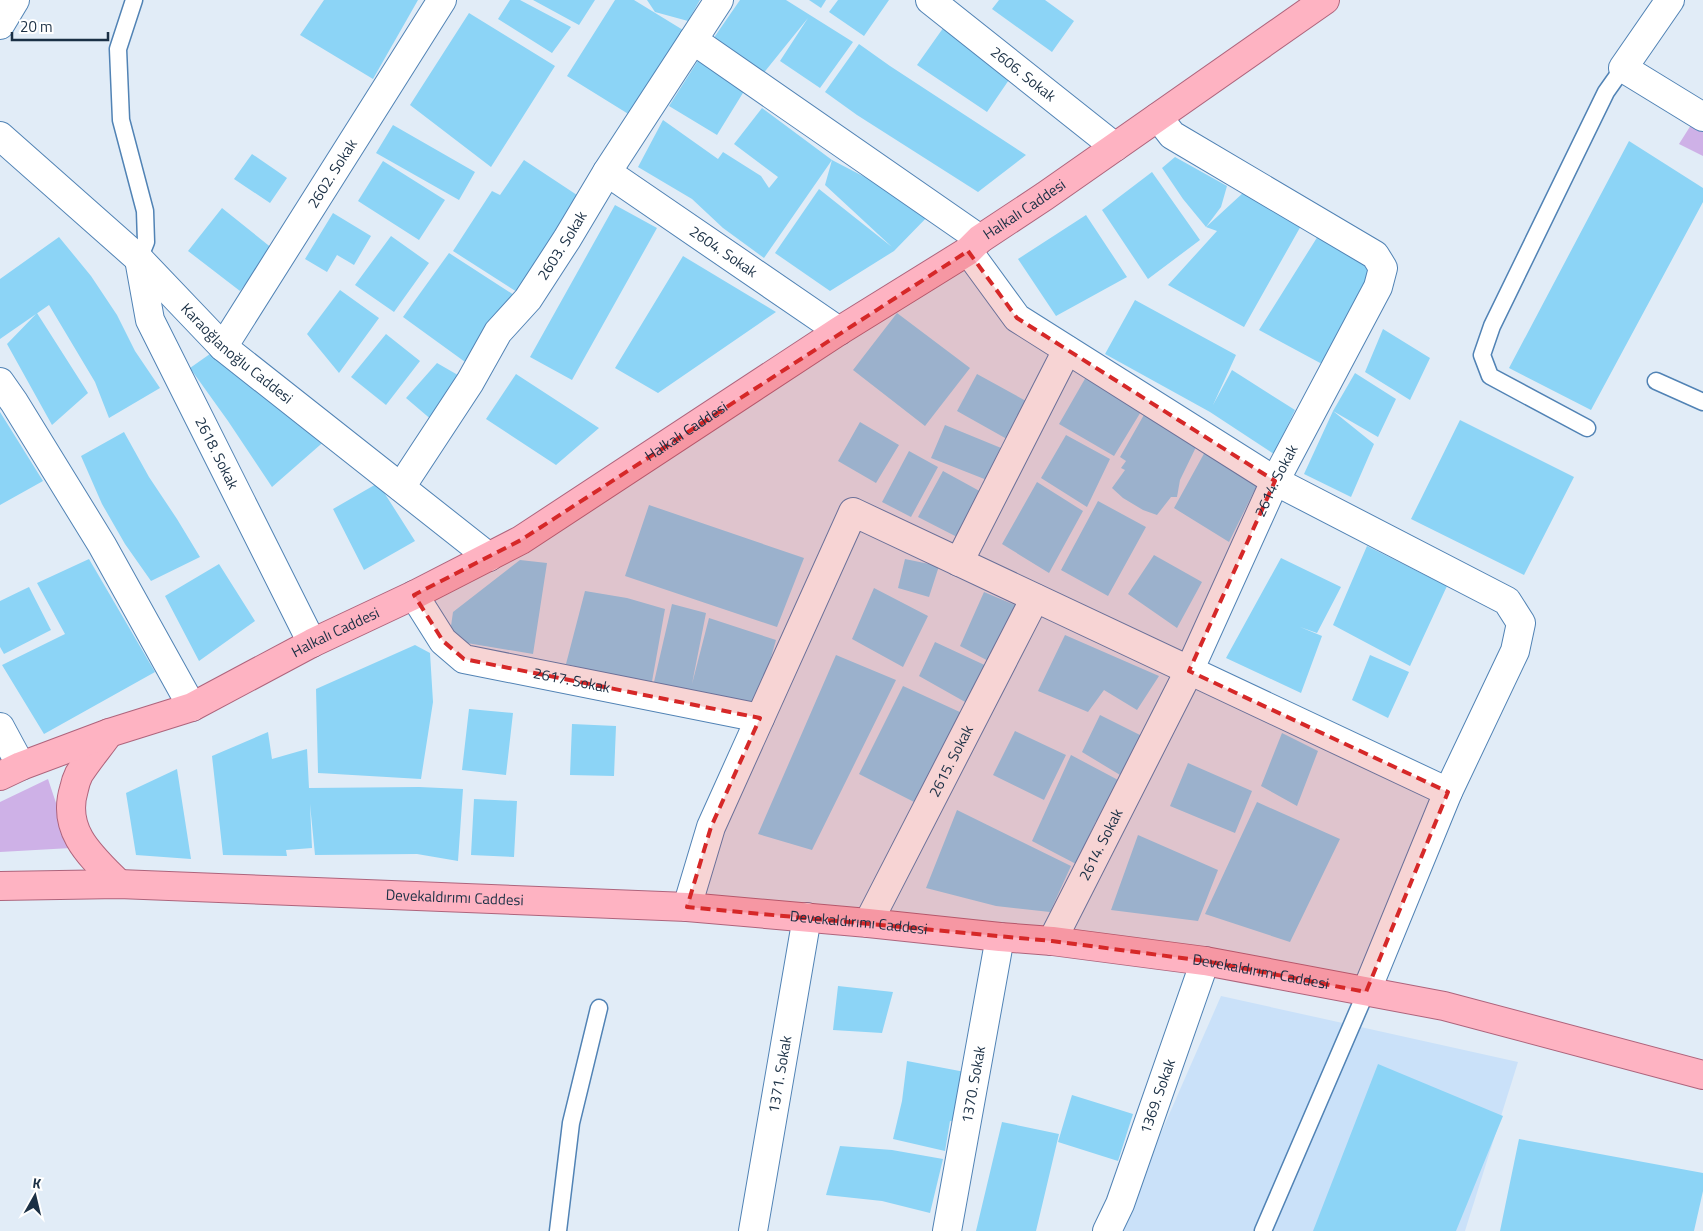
<svg xmlns="http://www.w3.org/2000/svg" width="1703" height="1231" font-family="'Titillium Web',sans-serif">
<style>
.built{fill:#cae1f9}
.green{fill:#ceb1e7}
.building{fill:#8cd4f6}
.lines{fill:none;stroke-linecap:round;stroke-linejoin:round}
.lane-casing{stroke:#5183b5;stroke-width:19}
.street-casing{stroke:#5183b5;stroke-width:30}
.primary-casing{stroke:#ae647c;stroke-width:30}
.lane{stroke:#fff;stroke-width:16}
.street{stroke:#fff;stroke-width:28}
.primary{stroke:#feb3c2;stroke-width:28}
.marked{fill:#d62828;fill-opacity:0.2;stroke:#d62828;stroke-width:4;stroke-dasharray:10 6;stroke-linejoin:round}
.labels{text-anchor:middle;stroke-width:5;stroke-linejoin:round;paint-order:stroke}
.street-label{font-size:15px;fill:#1b3045;stroke:#fff}
</style>
<rect width="100%" height="100%" fill="#e1ecf7"/>
<path class="built" d="M1221,996l297,66 -53,169h-347z"/>
<path class="green" d="M1703,106v50l-24,-12z
M48,779l23,69 -71,4v-50z"/>
<path class="building" d="M324,0h94l-45,79 -73,-44z
M510,0h10l51,27 -19,26 -54,-34z
M533,0h62l-16,25z
M615,0h19l49,30 -53,85 -63,-39z
M647,0h53l-12,21 -33,-9z
M740,0h46l67,42 -33,46 -40,-27 28,-43 -46,57 -49,-36z
M809,0h17l-5,8z
M838,0h51l-25,36 -35,-24z
M999,0h46l29,21 -22,31 -60,-43z
M469,13l86,53 -64,101 -81,-62z
M946,24l69,47 -28,41 -70,-47z
M859,44l31,22 136,89 -48,37 -121,-77 -32,-23z
M699,59l47,29 -29,47 -48,-29z
M762,108l70,52 -68,98 -41,-30 -31,-29 -54,-32 25,-47 55,39 5,-7 38,24 8,12 9,-11 -44,-33z
M393,125l82,47 -16,28 -83,-47z
M1629,141l74,47v14l-112,208 -82,-42z
M252,154l35,24 -17,25 -36,-24z
M1175,157l52,29 -6,21 -15,20 -23,-28 -21,-31z
M524,160l56,37 -52,102 -75,-48 39,-60 8,4z
M832,160l100,52 -38,39 -64,40 -55,-38 44,-64 73,58 -67,-62z
M383,161l62,39 -26,40 -61,-39z
M1152,172l48,68 -52,39 -46,-69z
M1244,192l58,32 -58,103 -76,-42 49,-54 -11,-4z
M615,205l42,23 -85,152 -42,-23z
M222,208l51,41 -33,42 -52,-40z
M333,213l38,23 -17,29 -17,-10 -10,17 -22,-13z
M1086,215l41,62 -71,39 -38,-57z
M391,236l38,27 -35,49 -39,-27z
M1318,236l57,31 -53,97 -63,-34z
M59,237l32,39 26,39 18,36 25,37 -51,30 -14,-36 -46,-77 -49,34v-60z
M449,253l65,42 -42,72 -69,-50z
M683,256l93,56 -118,81 -43,-25z
M340,290l39,28 -40,55 -32,-39z
M1135,300l101,55 -23,50 19,-35 63,40 -21,44 -64,-42 -105,-58z
M37,313l51,80 -36,32 -45,-81z
M897,313l73,55 -45,58 -72,-56z
M1383,329l47,29 -20,42 -45,-28z
M386,334l34,27 -34,44 -35,-28z
M217,349l111,89 -56,49 -44,-66 -38,-53z
M437,363l33,19 -30,45 -34,-29z
M1355,373l41,26 -18,38 -45,-26z
M516,374l83,54 -43,37 -70,-46z
M977,374l58,32 -21,37 -57,-32z
M1086,377l56,33 -28,46 -55,-32z
M1333,411l41,33 -23,53 -47,-23z
M0,412l43,69 -43,24z
M1145,413l52,32 -17,35 -3,17h-6l-14,18 -14,-5 -20,-12 -11,-10 13,-18 -4,-2 5,-7 -6,-4z
M1460,420l114,57 -50,98 -113,-56z
M860,422l39,23 -23,38 -38,-22z
M945,425l61,25 -14,32 -61,-24z
M124,432l25,45 28,42 23,38 -49,24 -26,-37 -23,-40 -21,-48z
M1066,435l44,24 -23,48 -46,-29z
M1206,450l54,29 -31,63 -55,-34z
M909,451l29,16 -27,50 -29,-15z
M943,471l42,23 -24,45 -43,-22z
M1037,482l46,29 -34,62 -47,-29z
M378,483l37,58 -51,29 -31,-61z
M1098,501l48,26 -38,69 -47,-26z
M649,505l155,53 -27,69 -152,-51z
M1367,546l80,40 -37,80 -77,-41z
M1154,555l48,27 -25,46 -49,-34z
M1281,558l60,29 -24,46 -17,-6 22,9 -21,57 -75,-35z
M89,559l66,113 -111,62 -42,-69 63,-31 -28,-51z
M905,559l34,7 -10,31 -31,-9z
M520,560l27,3 -14,91 -84,-14 4,-28z
M219,564l36,57 -56,40 -34,-65z
M29,587l22,43 -47,24 -4,-7v-46z
M874,588l54,28 -25,51 -51,-28z
M585,591l42,7 38,11 -14,78 -43,-13 -42,-10z
M984,592l36,15 -24,58 -36,-19z
M672,604l34,9 -14,71 17,-66 67,22 -21,73 -101,-31z
M1065,635l94,41 -22,34 -33,-20 -16,22 -50,-21z
M935,642l56,26 -17,39 -55,-31z
M415,645l15,8 3,49 -12,77 -103,-6 -2,-84z
M836,655l60,25 -84,170 -54,-16z
M1370,655l39,17 -21,46 -36,-18z
M903,686l59,27 -44,91 -59,-30z
M469,709l44,4 -7,62 -44,-5z
M1100,715l44,22 -19,41 -43,-26z
M572,724l44,2 -2,50 -44,-1z
M1015,731l51,24 -22,45 -51,-25z
M268,732l4,27 35,-10 2,39 110,-1 44,2 -5,72 -41,-7 -102,1 -5,-51 2,44 -26,2 1,6 -64,-1 -11,-99z
M1282,733l36,18 -21,55 -36,-20z
M1071,755l49,26 -20,42 -4,-2 -20,43 -44,-23z
M1188,763l64,28 -17,42 -65,-27z
M177,769l14,90 -55,-4 -10,-62z
M474,799l43,2 -3,56 -43,-2z
M1257,802l83,37 -50,103 -85,-28z
M957,810l114,56 -21,46 -54,-6 -70,-18z
M1138,835l80,35 -20,51 -87,-11z
M838,986l55,6 -11,41 -49,-3z
M907,1061l58,11 -5,50 -10,-1 -5,30 -52,-12 9,-38z
M1378,1064l125,52 -47,115h-143z
M1072,1095l61,19 -15,47 -60,-19z
M1002,1122l57,12 -23,97h-60z
M1519,1139l184,34v18l-9,40h-194z
M840,1146l52,4 51,9 -13,54 -48,-12 -56,-6z"/>
<g class="lines">
<g class="lane-casing">
<path id="lane" d="M134,0l-16,49 3,71 24,91 1,31 -7,17
M1656,381l47,21
M1587,428l-97,-52 -8,-21 10,-29 114,-234 17,-24
M558,1231l13,-108 28,-115
M1263,1231l103,-239"/>
</g>
<g class="street-casing">
<g id="street">
<path id="s1" d="M930,0l185,147"/>
<path d="M1670,0l-47,68 80,49"/>
<path d="M0,25l15,-25"/>
<path d="M693,40l287,199"/>
<path id="s2" d="M0,136l139,123 84,88 266,210"/>
<path id="s3" d="M607,172l232,159"/>
<path d="M968,251l49,67 258,163 232,120 14,22 -6,28 -67,141 -82,200"/>
<path id="s4" d="M139,259l11,61 162,323"/>
<path id="s5" d="M223,347l219,-347"/>
<path d="M0,382l14,20 88,143 90,162"/>
<path id="s6" d="M401,487l69,-105 28,-50 30,-33 39,-60 40,-67 112,-172"/>
<path d="M959,562l108,-212"/>
<path id="s7" d="M414,595l29,46 21,18 296,59"/>
<path d="M0,727l21,39"/>
<path d="M687,907l24,-80 142,-315 595,280"/>
<path id="s8" d="M868,923l167,-325"/>
<path id="s9" d="M1052,941l137,-270 86,-190 103,-194 5,-19 -8,-13 -203,-120 -14,-18"/>
<path id="s10" d="M753,1231l54,-314"/>
<path id="s11" d="M947,1231l53,-294"/>
<path id="s12" d="M1107,1231l13,-27 85,-243"/>
</g>
</g>
<g class="primary-casing">
<g id="primary">
<path d="M109,733c-10,14 -21,27 -30,41 -2,4 -4,10 -5,15 -13,42 18,68 45,95"/>
<path id="s13" d="M0,776l21,-10 88,-33 83,-26 120,-64 102,-48 107,-55 318,-209 129,-80 12,-12 65,-43 280,-196"/>
<path id="s14" d="M0,886l119,-2 568,23 181,16 132,14 52,4 153,20 239,45 259,69"/>
</g>
</g>
<use href="#lane" class="lane"/>
<use href="#street" class="street"/>
<use href="#primary" class="primary"/>
</g>
<path class="marked" d="M968,251l49,67 258,163 -86,190 259,121 -82,200 -161,-31 -153,-20 -365,-34 24,-80 49,-109 -296,-59 -21,-18 -29,-46 107,-55z"/>
<g class="labels">
<g class="street-label">
<text dy="5" stroke="none"><textPath href="#s1" startOffset="119">2606. Sokak</textPath></text>
<text dy="5" stroke="none"><textPath href="#s5" startOffset="205">2602. Sokak</textPath></text>
<text dy="5" stroke="none"><textPath href="#s13" startOffset="1176">Halkalı Caddesi</textPath></text>
<text dy="5" stroke="none"><textPath href="#s6" startOffset="291">2603. Sokak</textPath></text>
<text dy="5" stroke="none"><textPath href="#s3" startOffset="141">2604. Sokak</textPath></text>
<text dy="5" stroke="none"><textPath href="#s2" startOffset="322">Karaoğlanoğlu Caddesi</textPath></text>
<text dy="5" stroke="none"><textPath href="#s13" startOffset="771">Halkalı Caddesi</textPath></text>
<text dy="5" stroke="none"><textPath href="#s4" startOffset="211">2618. Sokak</textPath></text>
<text dy="5" stroke="none"><textPath href="#s9" startOffset="512">2614. Sokak</textPath></text>
<text dy="5" stroke="none"><textPath href="#s13" startOffset="366">Halkalı Caddesi</textPath></text>
<text dy="5" stroke="none"><textPath href="#s7" startOffset="192">2617. Sokak</textPath></text>
<text dy="5" stroke="none"><textPath href="#s8" startOffset="182">2615. Sokak</textPath></text>
<text dy="5" stroke="none"><textPath href="#s9" startOffset="108">2614. Sokak</textPath></text>
<text dy="5" stroke="none"><textPath href="#s14" startOffset="455">Devekaldırımı Caddesi</textPath></text>
<text dy="5" stroke="none"><textPath href="#s14" startOffset="860">Devekaldırımı Caddesi</textPath></text>
<text dy="5" stroke="none"><textPath href="#s14" startOffset="1265">Devekaldırımı Caddesi</textPath></text>
<text dy="5" stroke="none"><textPath href="#s10" startOffset="159">1371. Sokak</textPath></text>
<text dy="5" stroke="none"><textPath href="#s11" startOffset="149">1370. Sokak</textPath></text>
<text dy="5" stroke="none"><textPath href="#s12" startOffset="144">1369. Sokak</textPath></text>
</g>
</g>
<g transform="translate(35 1196) rotate(8)" stroke="#ffffff" stroke-width="4" paint-order="stroke">
<path d="M0-4L9 19L0 12L-9 19Z" fill="#1b3045"/>
<text y="-8" font-size="14" font-weight="bold" text-anchor="middle" fill="#1b3045">K</text>
</g>
<path d="M12 32v8h96v-8" fill="none" stroke="#1b3045" stroke-width="2.5"/>
<text x="20" y="32" font-size="15" fill="#1b3045" stroke="#ffffff" stroke-width="4" paint-order="stroke">20 m</text>
</svg>
